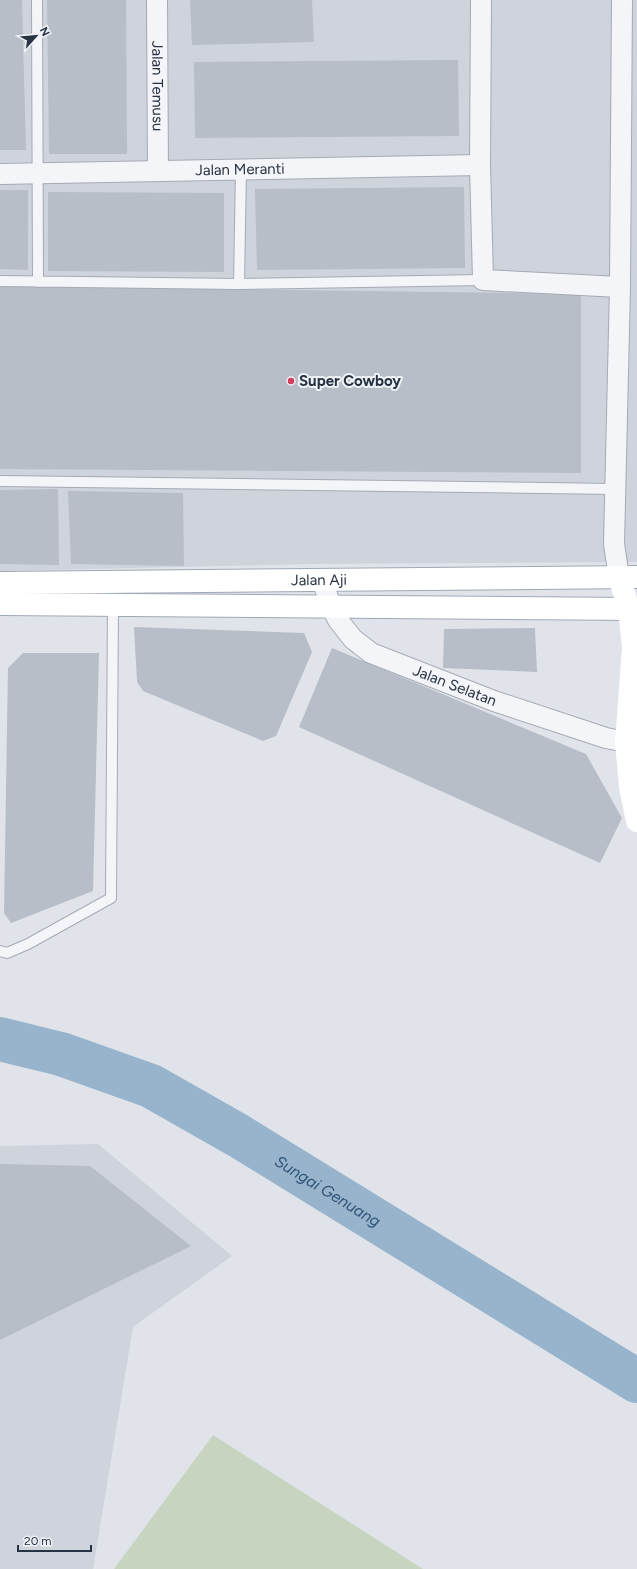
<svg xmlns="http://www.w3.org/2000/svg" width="637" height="1569" font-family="Figtree,sans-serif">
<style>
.built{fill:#ced3dc}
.green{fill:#c6d4c0}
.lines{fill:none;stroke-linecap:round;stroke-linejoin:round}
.river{stroke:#98b4cc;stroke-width:44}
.building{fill:#b7bec7}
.lane-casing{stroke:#a5abb4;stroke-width:12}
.street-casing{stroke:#a5abb4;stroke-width:22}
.primary-casing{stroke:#9ea9b6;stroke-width:24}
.lane{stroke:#f3f5f8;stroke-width:10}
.street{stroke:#f3f5f8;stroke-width:20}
.secondary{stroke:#fff;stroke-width:22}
.primary{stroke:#fff;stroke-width:22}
.poi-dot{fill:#d63d5c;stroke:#eff3f7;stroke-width:1.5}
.labels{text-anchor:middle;stroke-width:4;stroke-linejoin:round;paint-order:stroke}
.street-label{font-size:15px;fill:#273242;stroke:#eff3f7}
.poi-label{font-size:15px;font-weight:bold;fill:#273242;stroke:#eff3f7;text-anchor:start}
.water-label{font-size:16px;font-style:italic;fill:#2f5379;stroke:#eff3f7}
</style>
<rect width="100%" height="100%" fill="#e0e4ea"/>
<path class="built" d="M0,0h637v562l-326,2 -311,7z
M98,1144l134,112 -99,71 -40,242h-93v-423z"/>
<path class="green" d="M213,1435l210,134h-309z"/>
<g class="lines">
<path class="river" id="s1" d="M0,1039l61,15 90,32 88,50 398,245"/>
</g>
<path class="building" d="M0,0h22l4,150h-26z
M47,0h79l1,154h-78z
M190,0h122l2,42 -122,3z
M458,60l1,76 -264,2 -1,-76z
M464,187l1,81 -208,2 -2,-81z
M0,190h28v80l-28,-1z
M48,192l176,1v79l-176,-1z
M0,286l581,8v179l-581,-4z
M58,489l1,76 -59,-1v-74z
M68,491l115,2 1,73 -113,-2z
M134,627l170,6 8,19 -36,84 -13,5 -120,-50 -6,-9z
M535,628l2,44 -94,-4 1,-39z
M332,648l254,106 36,64 -22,45 -301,-136z
M23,653h76l-6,238 -82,32 -7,-10 4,-245z
M0,1164l90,2 101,80 -191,94z"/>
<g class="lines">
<g class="lane-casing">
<path id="lane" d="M37,0l1,282
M0,281l239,3 244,-4
M239,284l2,-115
M0,481l616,8
M0,951l7,2 21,-9 83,-46 2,-293"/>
</g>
<g class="street-casing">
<g id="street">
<path id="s2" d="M157,0l1,171"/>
<path d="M481,0l-1,165 3,115 137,7"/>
<path id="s3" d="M0,174l480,-9"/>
<path d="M619,577l-5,-33 6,-257 2,-287"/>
<path id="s4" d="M322,580l9,26 7,14 15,19 18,14 123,48 112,37 20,4"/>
</g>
</g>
<g class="primary-casing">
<g id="primary">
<path id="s5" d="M0,583l637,-6"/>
<path d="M0,604l637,5"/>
</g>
</g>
<use href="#lane" class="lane"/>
<use href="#street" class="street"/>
<path class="secondary" d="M619,577l10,32 4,39 -7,94 4,45 7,34"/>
<use href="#primary" class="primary"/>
</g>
<circle class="poi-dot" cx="291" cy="381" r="4"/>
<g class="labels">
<g class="street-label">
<text dy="5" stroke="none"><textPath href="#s2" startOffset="86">Jalan Temusu</textPath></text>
<text dy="5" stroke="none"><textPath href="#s3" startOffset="240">Jalan Meranti</textPath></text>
<text dy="5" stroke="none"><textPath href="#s5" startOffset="319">Jalan Aji</textPath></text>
<text dy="5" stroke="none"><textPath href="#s4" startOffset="180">Jalan Selatan</textPath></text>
</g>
<g class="poi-label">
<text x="299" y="386">Super Cowboy</text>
</g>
<g class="water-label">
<text dy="6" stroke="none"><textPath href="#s1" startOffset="364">Sungai Genuang</textPath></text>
</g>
</g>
<g transform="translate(36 36) rotate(63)" stroke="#eff3f7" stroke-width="3" paint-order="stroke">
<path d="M0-3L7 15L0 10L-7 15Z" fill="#273242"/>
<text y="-6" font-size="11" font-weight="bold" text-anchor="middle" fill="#273242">N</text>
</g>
<path d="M18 1545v6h73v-6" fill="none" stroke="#273242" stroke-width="2"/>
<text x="24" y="1545" font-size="12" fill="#273242" stroke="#eff3f7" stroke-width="3" paint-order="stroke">20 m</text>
</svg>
